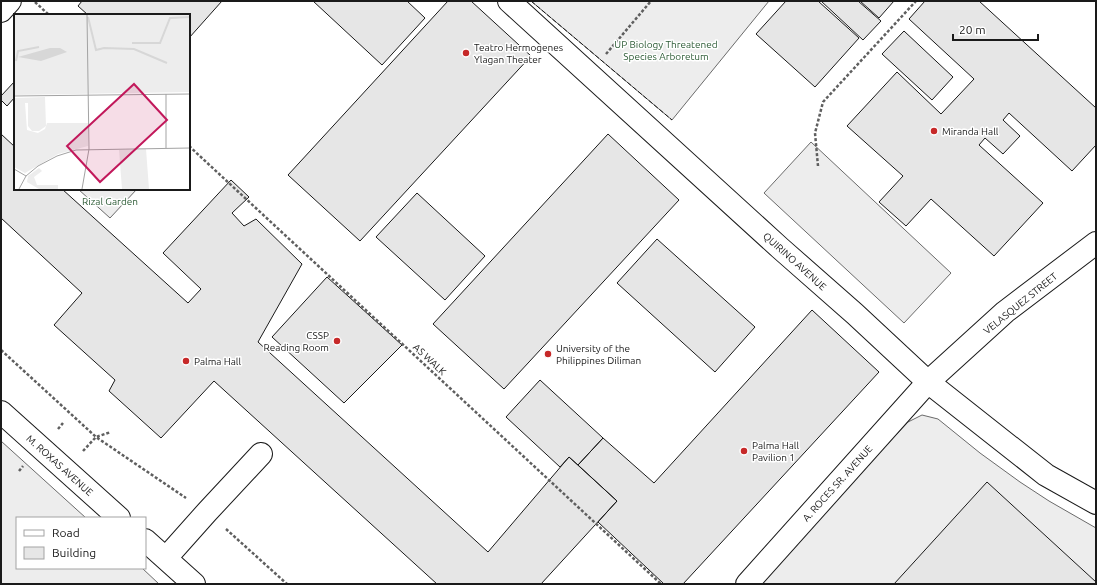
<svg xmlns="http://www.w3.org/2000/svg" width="1097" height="585" font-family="Ubuntu,sans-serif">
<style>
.built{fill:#ededed;stroke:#6a6a6a}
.building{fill:#e6e6e6;stroke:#1a1a1a}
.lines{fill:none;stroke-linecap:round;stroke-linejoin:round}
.minor-casing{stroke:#1a1a1a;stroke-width:24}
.path{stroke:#5f5f5f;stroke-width:2.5;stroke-dasharray:3 2;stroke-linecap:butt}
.minor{stroke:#fff;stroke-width:22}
.fence{stroke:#1a1a1a;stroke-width:1;stroke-dasharray:5 2;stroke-linecap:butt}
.poi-dot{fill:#c62828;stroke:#fff;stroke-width:1.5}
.labels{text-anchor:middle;stroke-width:3;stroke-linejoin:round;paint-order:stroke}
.park-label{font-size:10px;fill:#2b5a34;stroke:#fff}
.poi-label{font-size:10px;fill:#1a1a1a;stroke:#fff;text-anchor:start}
.street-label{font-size:10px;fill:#1a1a1a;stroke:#fff}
.inset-river{fill:none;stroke:#d7d7d7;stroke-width:2}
.inset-road{fill:none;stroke:#a3a3a3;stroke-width:1}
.view{fill:#c2185b;fill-opacity:0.15;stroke:#c2185b;stroke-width:2}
.inset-edge{fill:none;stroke:#1a1a1a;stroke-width:2}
</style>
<rect width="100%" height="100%" fill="#fff"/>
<path class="built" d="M531,1h238l-97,119z
M811,142l140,131 -47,50 -140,-130z
M78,189h59l-27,29z
M922,415l16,4 42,34 40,29 29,19 47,27v56h-340l152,-162z
M1,441l85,77h-69v50h125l17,16h-158z"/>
<path class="building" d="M82,1h140l-33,37v-23h-101l-10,-9z
M313,1h94l18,17 -43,47z
M448,1h23l60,55 -171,185 -72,-66z
M786,1h32l41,37 -44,49 -59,-53z
M821,1h37l23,20 -18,19z
M860,1h34l-15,17z
M925,1h54l117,107v37l-24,26 -63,-58 -6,7 17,16 -17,18 -18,-16 -6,7 64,58 -49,53 -63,-57 -25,27 -27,-24 24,-26 -56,-50 50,-54 44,42 33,-35 -65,-60z
M904,31l49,46 -21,23 -50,-46z
M15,81v16l-8,9 -6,-6v-4z
M1,134l14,13v42h47l126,114 13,-14 -38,-36 68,-73 18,17 -17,16 12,13 12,-7 46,45 -44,78 195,178 35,32 81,-95 48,44 -76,83h-104l-223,-203 -53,57 -52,-47 6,-11 -61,-55 28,-32 -81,-75z
M608,134l71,66 -175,189 -71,-65z
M417,193l68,63 -40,44 -69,-63z
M657,239l98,88 -40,45 -98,-89z
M327,277l75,68 -58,58 -72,-66z
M812,310l67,62 -196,212h-19l-66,-62 19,-21 -39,-36 25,-27 51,45z
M540,380l63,58 -25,27 -9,-8 -9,10 -54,-50z
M987,482l109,100v2h-202z"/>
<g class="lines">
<g class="minor-casing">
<path id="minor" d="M509,1l271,247 75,66 73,68 118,93 50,28
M1,11l9,-10
M1,412l118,106
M145,540l49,44
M166,558l41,-46 54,-58
M747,584l181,-202 77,-70 91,-69"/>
</g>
<path class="path" d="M35,2l14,13
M606,54l45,-53
M189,146l472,438
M818,166l-3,-33 8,-31 93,-101
M1,350l95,87 90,61
M58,429l5,-6
M83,451l13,-14 15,-5
M19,471l4,-5
M226,529l61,55"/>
<use href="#minor" class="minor"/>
<path class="fence" d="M531,1l141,119"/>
</g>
<g class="poi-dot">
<circle cx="466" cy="53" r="4"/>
<circle cx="934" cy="131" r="4"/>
<circle cx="337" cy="341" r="4"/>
<circle cx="548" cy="354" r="4"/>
<circle cx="186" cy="361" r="4"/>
<circle cx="744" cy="451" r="4"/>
</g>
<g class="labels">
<g class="park-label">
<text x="666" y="48">UP Biology Threatened<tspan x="666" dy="12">Species Arboretum</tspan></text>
<text x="110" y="205">Rizal Garden</text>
</g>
<g class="poi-label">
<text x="474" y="51">Teatro Hermogenes<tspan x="474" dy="12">Ylagan Theater</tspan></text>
<text x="942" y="135">Miranda Hall</text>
<text x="329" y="339" text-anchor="end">CSSP<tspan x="329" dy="12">Reading Room</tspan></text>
<text x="556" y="352">University of the<tspan x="556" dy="12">Philippines Diliman</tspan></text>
<text x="194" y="365">Palma Hall</text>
<text x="752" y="449">Palma Hall<tspan x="752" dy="12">Pavilion 1</tspan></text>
</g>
<g class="street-label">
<text transform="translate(795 261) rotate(42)" y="4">QUIRINO AVENUE</text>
<text transform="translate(1020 303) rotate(-39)" y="4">VELASQUEZ STREET</text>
<text transform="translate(430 359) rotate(43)" y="4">AS WALK</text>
<text transform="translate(60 465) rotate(42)" y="4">M. ROXAS AVENUE</text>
<text transform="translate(837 483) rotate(-48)" y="4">A. ROCES SR. AVENUE</text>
</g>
</g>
<g transform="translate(14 14)">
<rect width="176" height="176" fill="#fff"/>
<path d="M0,1h176v77l-176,3zM31,83l1,29 -7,5h-7l-4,-5v-23h-3l2,27 11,3 7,-4 2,-6h41v23l-30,8 -33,19 -11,-6v-69zM132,135l3,40h-27l-3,-39zM25,154l3,3 -8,6 3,8h21v4h-19l-12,-7 1,-6z" fill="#ededed"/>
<path d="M36,34h10l7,4 -26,9 -23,-4z" fill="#d7d7d7"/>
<path class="inset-river" d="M74,3l8,33 8,-2 30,1 33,14M118,29h28l10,-25 20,-1M2,47l2,-10 21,-4"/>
<path class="inset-road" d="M152,80v54M0,82l176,-2M0,155l12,7M5,175l7,-13 12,-10 19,-10 19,-6 114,-2M68,175l7,-40 -2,-134"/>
<path class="view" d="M120,70l33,36 -67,62 -33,-36z"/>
<rect width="176" height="176" class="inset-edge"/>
</g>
<rect width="1097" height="585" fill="none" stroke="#1a1a1a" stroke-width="4"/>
<rect x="16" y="517" width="130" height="52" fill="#ffffff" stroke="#a3a3a3"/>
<rect x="24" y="530" width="20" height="6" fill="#ffffff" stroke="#a3a3a3"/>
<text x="52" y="537" font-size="12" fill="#1a1a1a">Road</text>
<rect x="24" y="547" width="20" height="12" fill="#e6e6e6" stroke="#a3a3a3"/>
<text x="52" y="557" font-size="12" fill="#1a1a1a">Building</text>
<path d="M953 34v6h85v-6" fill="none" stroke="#1a1a1a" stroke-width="2"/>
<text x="959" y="34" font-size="12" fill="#1a1a1a" stroke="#ffffff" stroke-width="3" paint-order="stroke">20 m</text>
</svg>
